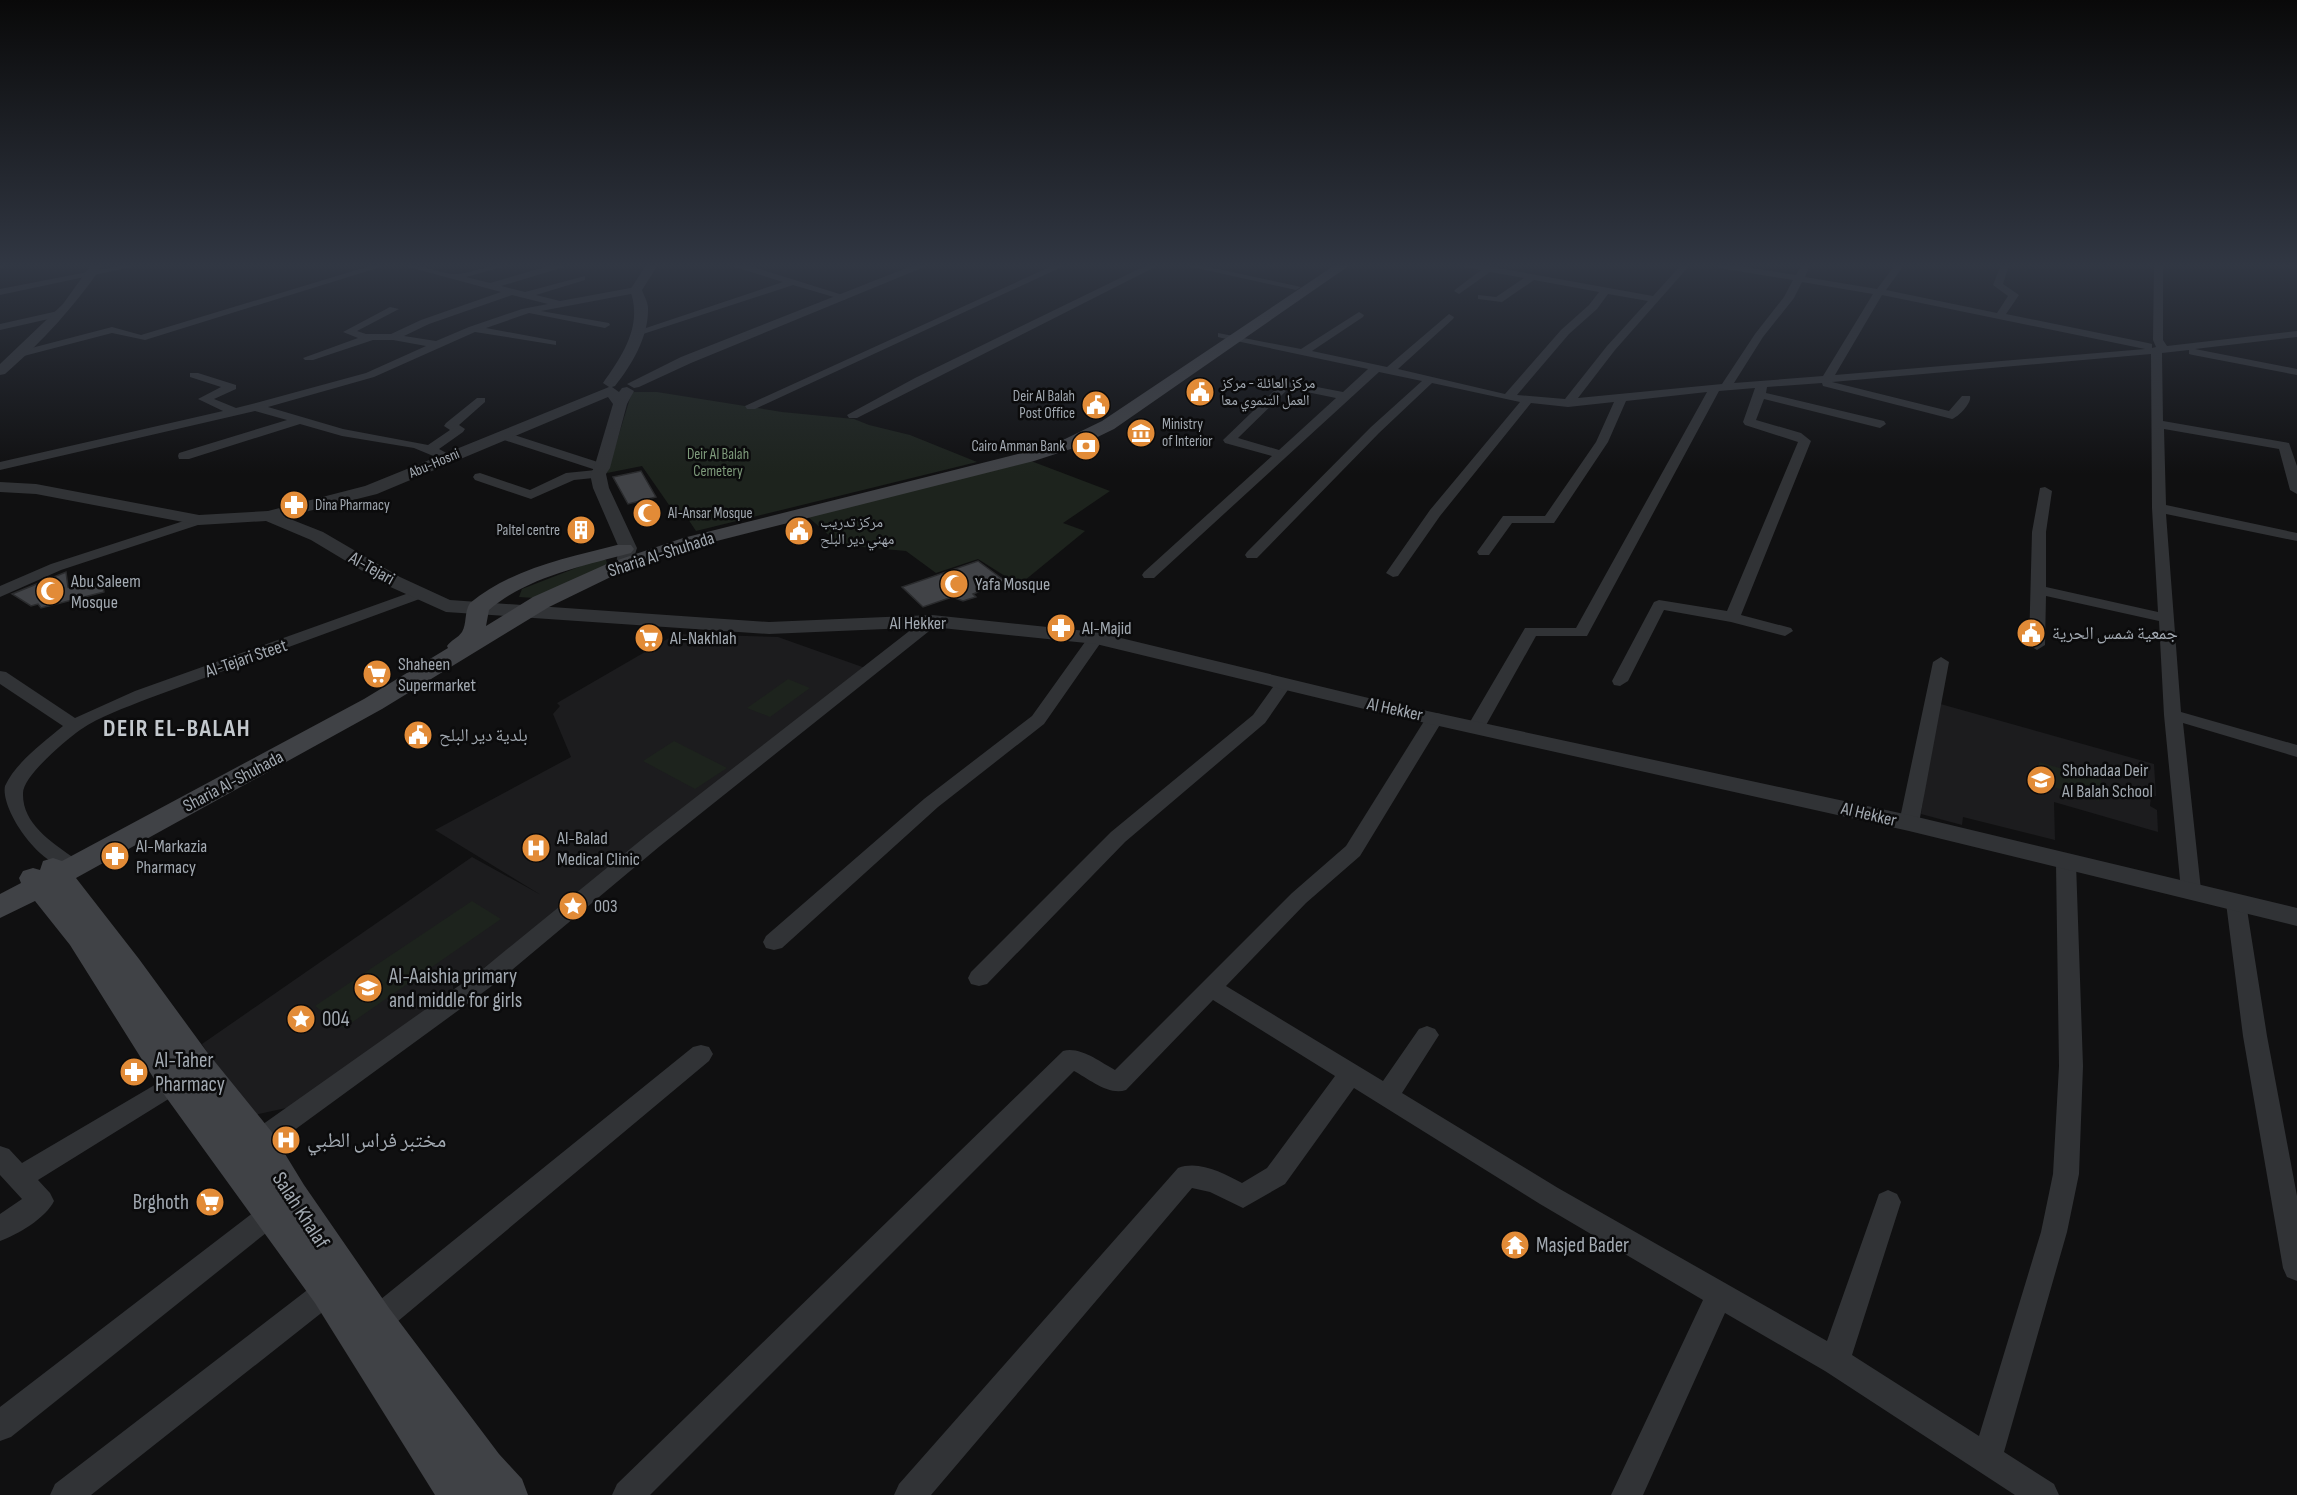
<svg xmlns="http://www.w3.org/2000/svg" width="2297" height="1495" font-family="'Sofia Sans Condensed','Noto Naskh Arabic',sans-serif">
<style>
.built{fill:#1c1c1e}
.green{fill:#1d231d}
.building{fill:#414347;stroke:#2a2b2d;stroke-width:1.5}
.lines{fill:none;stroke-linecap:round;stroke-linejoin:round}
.minor{fill:#313336;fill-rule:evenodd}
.tertiary{fill:#313336;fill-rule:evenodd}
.secondary{fill:#404246;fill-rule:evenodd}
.labels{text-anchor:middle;stroke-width:5;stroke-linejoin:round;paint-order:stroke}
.far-poi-label{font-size:15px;fill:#a2a9b1;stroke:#0b0b0c;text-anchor:start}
.far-park-label{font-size:15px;fill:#7e9b7b;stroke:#0b0b0c}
.far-street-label{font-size:15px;fill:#a2a9b1;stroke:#0b0b0c}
.street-label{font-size:18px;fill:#a2a9b1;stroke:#0b0b0c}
.poi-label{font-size:18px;fill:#a2a9b1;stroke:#0b0b0c;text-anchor:start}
.near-poi-label{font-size:21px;fill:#a2a9b1;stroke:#0b0b0c;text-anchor:start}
.near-street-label{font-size:21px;fill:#a2a9b1;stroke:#0b0b0c}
.district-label{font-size:24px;font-weight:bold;letter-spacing:1.5px;fill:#c3c8cd;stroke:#0b0b0c}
</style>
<rect width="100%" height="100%" fill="#101011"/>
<path class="built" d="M676,634l102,3 90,32 -305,239 -90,68h-9l-11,8v7l-153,114 -50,11 -21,-27 -27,-45 270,-187 69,38 -106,-65 136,-73 -18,-43 7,-8 -3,-3z
M1937,703l217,61 2,32 -5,1 -1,9 7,4 1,22 -104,-30 1,38 -92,-23 -1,8 -41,-11z"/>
<path class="green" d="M632,392h25l125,20 72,7 15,6 41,10 67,27 -281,69 -12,-18 -8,2 -34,-49 -35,7z
M1031,461l79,30 -47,32 22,8 -66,54 -41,-26 -42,14 -30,-22 -66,-6 -33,-29z
M599,559l7,1 1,4 -3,4 -70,30 -15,-1 3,-8z
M788,679l22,9 -40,29 -23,-9z
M674,741l53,27 -32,21 -52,-28z
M2039,762l62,18 -2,21 -63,-19z
M472,901l29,18 -157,109 -29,-22z"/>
<path class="building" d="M641,471l15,26 -28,7 -15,-27z
M978,561l27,20 -32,13 3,3 -13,4 -11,-4 -29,10 -21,-20z
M66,572l2,15 34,-6 2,11 -63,16 -3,-4 -7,2 -19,-12z"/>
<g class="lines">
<path class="minor" d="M0,265h8l-8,3z
M124,265h17l-141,30v-6z
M373,265h14l-242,75 -33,-7 -92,24 -5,-3 1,-2 96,-25 29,8z
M401,265c18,-2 34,7 51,9 15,1 35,-9 51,-9l-1,2 -36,10 24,6 62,-18h13l-1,2 -63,19 24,6 60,-16v4l-49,15 24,6 76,-14 5,3 -5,3 -95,18 68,12 1,2 -5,3 -76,-15 -43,15 70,13v4l-81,-13 -101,45 -106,30 75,22 85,16 22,-15 -6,-4 2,-3 31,-25h8v4l-26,23 6,4 -2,3 -24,17 15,8 -1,3h-10l-29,-12 -72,-12 -42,-12 -111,35h-10l-1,-3 1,-3 108,-33 -32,-9 -255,59v-8l223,-51 -25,-12 23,-12 -31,-10v-4h8l38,12v4l-22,10 22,9 16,-4 114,-31 60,-27 -33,-6h-20l-60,20h-8l-2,-2 55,-20 -15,-6 47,-25 9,2 -42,22 9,3h25l30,-14 80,-28zM512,295l36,9 -26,5 -53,18 -33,14 -32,-5 25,-12z
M734,265h13l102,32 -5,3 -51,-15 -153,50h-8l-1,-2 152,-51 -48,-15z
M1054,265h12l-311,144h-8l-2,-3z
M1147,265h12l-302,153h-8l-2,-3 68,-37z
M1183,265h17l101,22 -5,3z
M1464,265h17l172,31 28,-31h9l-75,85 -37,48 144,-14 33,-50 29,-37 9,-17 -74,-12 -4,-3h18l63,10 6,-10h8l-5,12 72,12 18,-24h9l-18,25 111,23 11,-17 -15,-11 8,-20h8l-6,19 16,11 -13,19 142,29 4,1v4l4,-1 -3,-7 1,-75h9v75l4,6 130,-15v6l-102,12 102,20v6l-104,-20 -4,-1v-4l-27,3 1,68 126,22 8,23v28l-7,-4 -11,-41 -115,-20 2,76 131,28v8l-131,-27 15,198 116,33v12l-114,-34 18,167 -3,5 -7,2 -7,-2 -3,-5 -17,-175 -5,-94 -113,-25 -1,49 -8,5 -8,-5 3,-113 8,-44 5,-1 7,4 -6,41v55l112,25 -6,-104 -1,-154 -319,28 117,29 13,-15h8c2,6 -10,20 -18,23l-129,-33 -1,-3 -55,4 -1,6 118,28 2,3 -6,4 -116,-29 -8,21 45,13 10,8 -70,174 50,13 2,3 -8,5 -54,-14 -67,-12 -36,71 -8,5 -6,-1 -2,-4 42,-79 5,-2 68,11 71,-169 -53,-17 -2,-3 12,-34 -36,3 -132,245h-51l-51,91 -3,4h-12l-3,-4 58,-99h51l131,-236 -81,9 -18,41 -54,81h-42l-23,32h-10l-2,-3 26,-36h42l51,-74 18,-40 -46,5 -37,-4 -91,113 -42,60 -5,1 -7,-4 44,-63 90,-108 -88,-19 -53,50 -122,125h-10l-2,-3 2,-3 124,-125 51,-46 -43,-9 -225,206h-10l-2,-3 2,-3 128,-116 -47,-13 -2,-3 56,-54 12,-4 52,10 25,-23 -146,-31 -4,-1v-4l83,16 58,-37 5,3 -1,2 -51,34 75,16 62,-53 5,3 -1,2 -55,50 107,25 56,-64 28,-25 10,-13 -65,-12 -32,22 -24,-3v-4l18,2 28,-19 -34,-6 -31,22 -5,-3 2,-2 25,-19 -16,-3zM1802,282l71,12 -50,82 -89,7 29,-46 31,-39zM1608,294l40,7 -41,45 -42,53 -48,-4 52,-61 28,-25zM1882,295l263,54 -310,26zM1292,389l44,9 -57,52 -41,-12 49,-48z
M58,311l4,1v4l-62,14v-6z
M502,431l105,34 1,3 -5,4v5l-29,3 -43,19 -56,-19 -2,-3 2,-3 5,-1 50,17 36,-17 30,-3 -98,-32 -2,-3z
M199,516l5,1 2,3 -2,3 -143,47 -61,27v-11l51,-22z
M420,589l8,5 -3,3 -278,102c-22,9 -47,17 -67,31 -14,10 -57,46 -57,63 -1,30 27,48 48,63l3,5 -3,5c-26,7 -71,-55 -66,-80 11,-24 38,-43 58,-60l-63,-42v-13l6,1 69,46 60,-27z
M932,616l6,2 2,3 -2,3 -278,222 -160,134 -233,170 -9,3 -9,-3 -4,-8 4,-8 235,-166 162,-132 280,-218z
M1096,633l8,5 -60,86 -106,83 -156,141 -8,2 -8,-2 -3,-6 3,-6 158,-137 108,-83 58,-81z
M1941,657l8,5 -30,161 -3,5 -7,1 -7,-1 -3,-5 34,-161z
M1284,679l8,5 -27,39 -140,119 -138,142 -8,2 -8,-2 -3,-6 3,-6 140,-140 142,-117 25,-35z
M1435,713l6,1 3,4 -84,138 -54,47 -80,83 157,95 36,-52 8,-3 8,3 4,6 -37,58 156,95 269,153 52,-147 9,-4 9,4 4,8 -49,153 127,81 62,-204 12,-58 6,-108 -3,-203 3,-5 7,-2 7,2 3,5 7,203 -4,108 -12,58 -63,220 50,32 5,11h-44l-190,-124 -100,-58 -82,182h-32l92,-195 -163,-96 -186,-116 -69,96 -42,24 -33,-16 -18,-4 -261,307h-37l5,-11 279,-316c21,-8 45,5 64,15l25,-15 68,-92 -122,-76 -87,90c-17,6 -37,-11 -52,-19l-424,424h-38l5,-11 446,-433c17,-5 37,11 52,19l177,-177 54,-47 80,-128 3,-4z
M2236,896l7,2 3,5 21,133 30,160v85l-10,-4 -4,-9 -40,-232 -17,-133 3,-5z
M701,1045l8,2 4,7 -4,7 -324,271 -10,4 -10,-4 -4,-10 4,-10 328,-265z
M175,1073l8,3 4,7 -4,7 -145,90 12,13 4,8c-8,17 -37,34 -54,40v-27l22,-15 -22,-24v-29l9,3 13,14z
M272,1201l9,4 4,8 -4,8 -270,216 -11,4v-34l263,-202z
M329,1277l10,4 4,9 -4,9 -248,196h-41l5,-11 264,-203z"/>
<path class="tertiary" d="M91,265h12c-31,44 -58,74 -98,109l-5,1v-11l63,-60z
M646,265h12l-16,25c2,6 6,12 6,18 1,28 -16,57 -33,78l-3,1 7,5 3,-4 5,-1 7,4 -7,13 -17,64 -4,6 3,14 28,60 -6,19h-12l-3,-4 3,-15 -26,-60 -3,-14 4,-6 19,-64 -5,-7 -231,97 -92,23 38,15 77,45 50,23 319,22 163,-7 164,17 285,69 528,114 388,93v18l-388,-95 -528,-118 -285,-69 -164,-17 -163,7 -323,-22 -60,-27 -75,-45 -45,-19 -67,4 -163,-31 -36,-2v-10l36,2 163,31 69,-4 97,-25 244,-99 -6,-4c20,-28 40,-58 27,-93z
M914,265h15l-238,98 -52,24 -5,1 -7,-4 54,-27z"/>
<path class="secondary" d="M1335,265h15l-236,164 -37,18 -43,14 -337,85 -74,25 -74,36 -167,102 -306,169 63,81 68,93 64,79 33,54 85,123 110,146 23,25 6,16h-93l-120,-192 -152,-210 -93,-148 -35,-44 -35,17v-24l21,-11 -2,-5 4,-7 10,-3 7,2 3,-9 10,-3 9,3 302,-162 84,-51 -1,-2c4,-6 11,-8 15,-14 5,-8 2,-20 8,-29 41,-34 96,-45 147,-58h14l3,4 -3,4c-48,13 -104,24 -142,57l-3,16 47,-29 76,-34 74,-25 339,-85 43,-14 37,-18z"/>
</g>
<linearGradient id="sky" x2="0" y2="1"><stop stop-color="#090909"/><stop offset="0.56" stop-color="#313743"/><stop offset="1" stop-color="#313743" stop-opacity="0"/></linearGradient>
<rect width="2297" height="474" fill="url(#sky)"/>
<defs>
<g id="civic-disc" transform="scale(1.5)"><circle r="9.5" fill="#e28b37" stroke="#0b0b0c"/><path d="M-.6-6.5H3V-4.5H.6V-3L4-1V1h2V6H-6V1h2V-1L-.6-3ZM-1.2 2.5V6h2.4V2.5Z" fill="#fff"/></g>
<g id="museum-disc" transform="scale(1.5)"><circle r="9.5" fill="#e28b37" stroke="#0b0b0c"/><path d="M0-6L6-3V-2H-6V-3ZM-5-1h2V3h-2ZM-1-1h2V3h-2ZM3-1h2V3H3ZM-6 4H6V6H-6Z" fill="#fff"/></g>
<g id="bank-disc" transform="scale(1.5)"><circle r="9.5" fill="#e28b37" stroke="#0b0b0c"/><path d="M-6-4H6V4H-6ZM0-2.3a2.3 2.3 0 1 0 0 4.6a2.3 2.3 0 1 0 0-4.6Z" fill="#fff"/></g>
<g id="pharmacy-disc" transform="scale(1.5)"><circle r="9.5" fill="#e28b37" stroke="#0b0b0c"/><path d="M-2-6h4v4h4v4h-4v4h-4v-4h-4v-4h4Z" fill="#fff"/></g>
<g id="mosque-disc" transform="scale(1.5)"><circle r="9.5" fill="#e28b37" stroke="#0b0b0c"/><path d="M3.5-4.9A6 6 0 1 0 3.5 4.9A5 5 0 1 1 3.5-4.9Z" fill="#fff"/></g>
<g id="building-disc" transform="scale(1.5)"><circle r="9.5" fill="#e28b37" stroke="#0b0b0c"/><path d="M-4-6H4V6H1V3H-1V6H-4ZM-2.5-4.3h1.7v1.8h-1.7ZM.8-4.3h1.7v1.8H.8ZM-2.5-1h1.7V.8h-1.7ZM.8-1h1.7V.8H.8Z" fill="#fff"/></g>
<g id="supermarket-disc" transform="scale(1.5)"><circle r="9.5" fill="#e28b37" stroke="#0b0b0c"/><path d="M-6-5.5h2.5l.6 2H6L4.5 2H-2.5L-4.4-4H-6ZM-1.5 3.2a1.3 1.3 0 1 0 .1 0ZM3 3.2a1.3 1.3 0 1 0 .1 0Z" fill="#fff"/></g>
<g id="school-disc" transform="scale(1.5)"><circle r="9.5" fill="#e28b37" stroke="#0b0b0c"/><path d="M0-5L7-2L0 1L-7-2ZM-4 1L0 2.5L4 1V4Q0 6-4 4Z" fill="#fff"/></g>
<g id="hospital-disc" transform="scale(1.5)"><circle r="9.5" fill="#e28b37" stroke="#0b0b0c"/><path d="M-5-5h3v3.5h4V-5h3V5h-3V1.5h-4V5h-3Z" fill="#fff"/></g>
<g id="sight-disc" transform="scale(1.5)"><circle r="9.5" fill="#e28b37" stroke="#0b0b0c"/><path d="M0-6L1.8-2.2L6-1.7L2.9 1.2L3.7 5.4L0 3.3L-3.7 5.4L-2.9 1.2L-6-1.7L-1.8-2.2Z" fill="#fff"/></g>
<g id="temple-disc" transform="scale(1.5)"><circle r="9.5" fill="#e28b37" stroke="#0b0b0c"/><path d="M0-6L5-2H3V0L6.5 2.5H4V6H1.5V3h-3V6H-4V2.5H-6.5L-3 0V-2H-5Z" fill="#fff"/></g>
</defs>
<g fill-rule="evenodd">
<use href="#civic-disc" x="1200" y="392"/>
<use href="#civic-disc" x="1096" y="405"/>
<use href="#museum-disc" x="1141" y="433"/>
<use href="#bank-disc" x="1086" y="446"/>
<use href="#pharmacy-disc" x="294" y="505"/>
<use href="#mosque-disc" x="647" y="513"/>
<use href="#building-disc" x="581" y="530"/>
<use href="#civic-disc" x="799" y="531"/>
<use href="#mosque-disc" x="954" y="584"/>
<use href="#mosque-disc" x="50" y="591"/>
<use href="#pharmacy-disc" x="1061" y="628"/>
<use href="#civic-disc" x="2031" y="633"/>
<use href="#supermarket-disc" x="649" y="638"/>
<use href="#supermarket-disc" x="377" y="674"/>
<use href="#civic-disc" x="418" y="735"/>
<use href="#school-disc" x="2041" y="780"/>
<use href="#hospital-disc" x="536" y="848"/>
<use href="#pharmacy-disc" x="115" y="856"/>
<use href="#sight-disc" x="573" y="906"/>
<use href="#school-disc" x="368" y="988"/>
<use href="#sight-disc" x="301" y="1019"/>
<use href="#pharmacy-disc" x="134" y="1072"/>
<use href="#hospital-disc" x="286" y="1140"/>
<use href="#supermarket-disc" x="210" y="1202"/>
<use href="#temple-disc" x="1515" y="1245"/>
</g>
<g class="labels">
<g class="far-poi-label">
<text x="1221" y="388">مركز العائلة - مركز<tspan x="1221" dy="17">العمل التنموي معا</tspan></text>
<text x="1075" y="401" text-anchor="end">Deir Al Balah<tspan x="1075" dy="17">Post Office</tspan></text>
<text x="1162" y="429">Ministry<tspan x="1162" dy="17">of Interior</tspan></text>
<text x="1065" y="451" text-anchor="end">Cairo Amman Bank</text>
<text x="315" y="510">Dina Pharmacy</text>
<text x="668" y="518">Al-Ansar Mosque</text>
<text x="820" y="527">مركز تدريب<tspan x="820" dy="17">مهني دير البلح</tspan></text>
<text x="560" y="535" text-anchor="end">Paltel centre</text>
</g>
<g class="far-park-label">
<text x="718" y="459">Deir Al Balah<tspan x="718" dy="17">Cemetery</tspan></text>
</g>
<g class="far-street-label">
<text transform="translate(434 463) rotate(-23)" y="5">Abu-Hosni</text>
</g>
<g class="street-label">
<text transform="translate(661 554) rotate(-18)" y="6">Sharia Al-Shuhada</text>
<text transform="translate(372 568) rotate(29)" y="6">Al-Tejari</text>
<text x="918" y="629">Al Hekker</text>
<text transform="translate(246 658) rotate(-19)" y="6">Al-Tejari Steet</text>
<text transform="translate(1395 709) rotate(12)" y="6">Al Hekker</text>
<text transform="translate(233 781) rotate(-28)" y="6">Sharia Al-Shuhada</text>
<text transform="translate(1869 814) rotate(13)" y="6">Al Hekker</text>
</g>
<g class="poi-label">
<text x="71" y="587">Abu Saleem<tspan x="71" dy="21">Mosque</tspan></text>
<text x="975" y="590">Yafa Mosque</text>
<text x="1082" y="634">Al-Majid</text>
<text x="2052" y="639">جمعية شمس الحرية</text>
<text x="670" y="644">Al-Nakhlah</text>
<text x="398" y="670">Shaheen<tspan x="398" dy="21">Supermarket</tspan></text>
<text x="439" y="741">بلدية دير البلح</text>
<text x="2062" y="776">Shohadaa Deir<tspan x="2062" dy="21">Al Balah School</tspan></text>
<text x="557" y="844">Al-Balad<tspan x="557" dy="21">Medical Clinic</tspan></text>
<text x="136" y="852">Al-Markazia<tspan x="136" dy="21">Pharmacy</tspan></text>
<text x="594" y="912">003</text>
</g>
<g class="near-poi-label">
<text x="389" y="983">Al-Aaishia primary<tspan x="389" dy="24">and middle for girls</tspan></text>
<text x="322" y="1026">004</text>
<text x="155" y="1067">Al-Taher<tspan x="155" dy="24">Pharmacy</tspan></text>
<text x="307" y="1147">مختبر فراس الطبي</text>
<text x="189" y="1209" text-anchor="end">Brghoth</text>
<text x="1536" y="1252">Masjed Bader</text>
</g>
<g class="near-street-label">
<text transform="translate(301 1210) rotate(57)" y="7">Salah Khalaf</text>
</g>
<g class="district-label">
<text x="177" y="736">DEIR EL-BALAH</text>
</g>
</g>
</svg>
